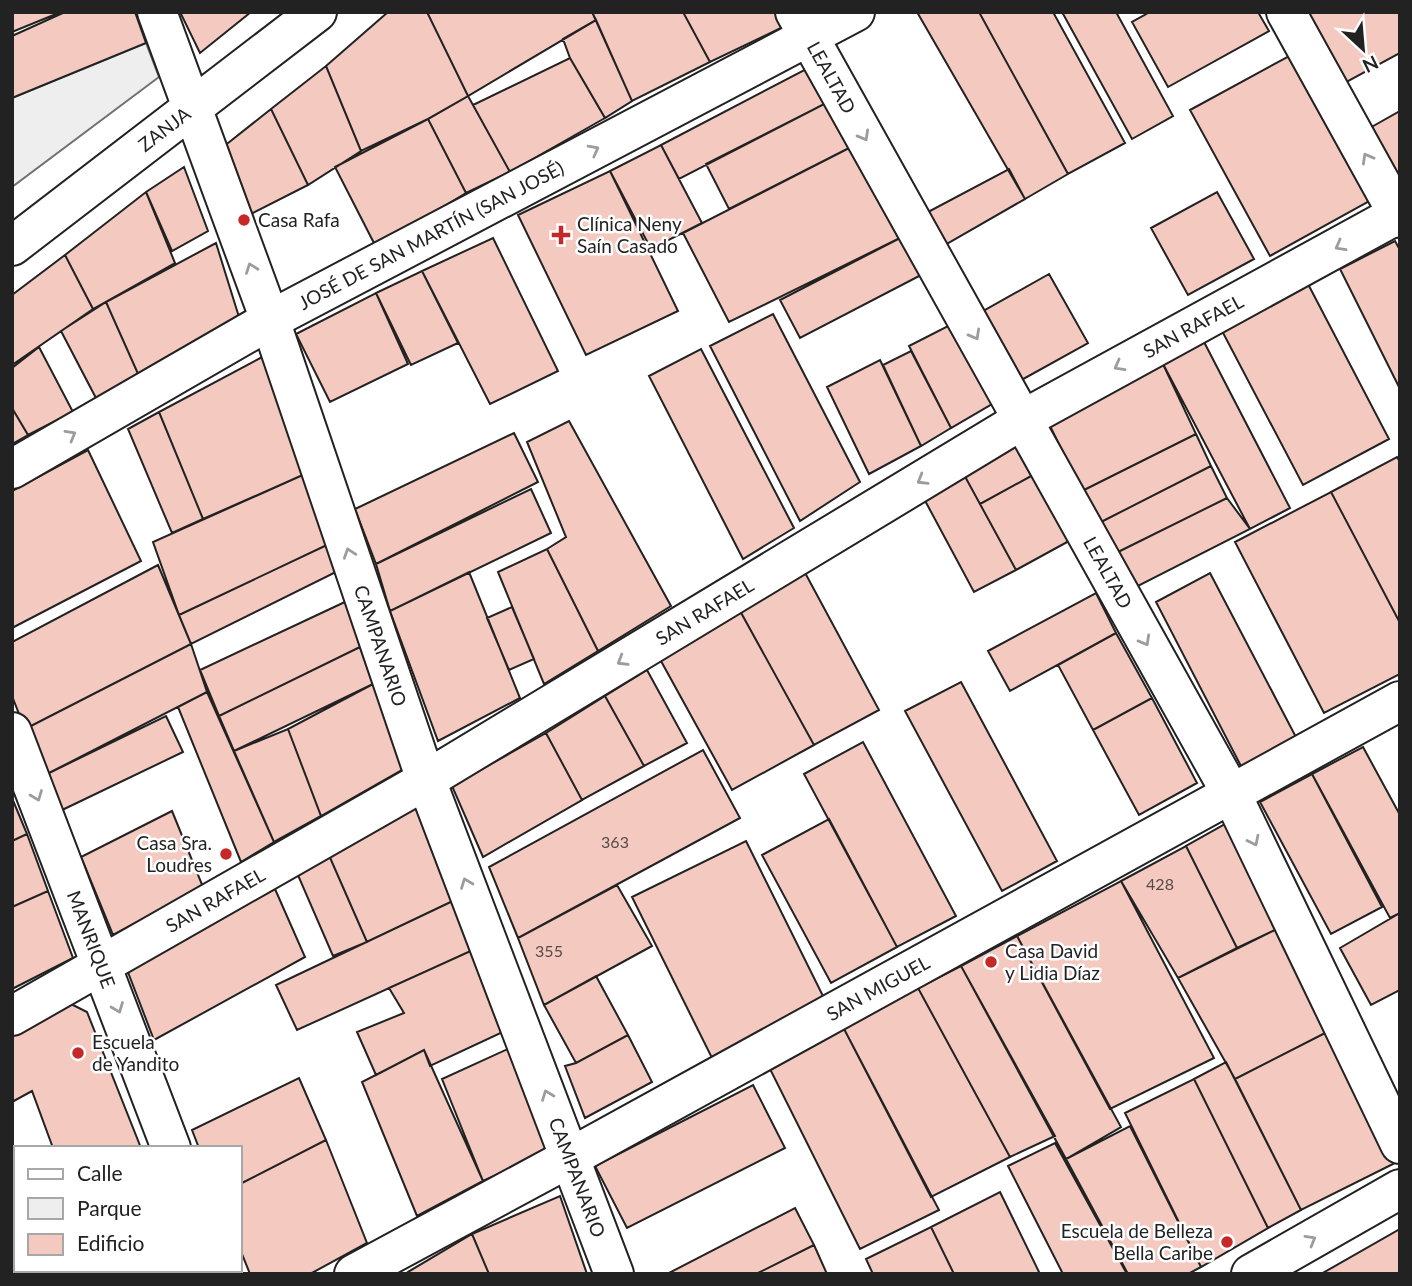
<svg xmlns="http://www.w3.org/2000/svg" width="1412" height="1286" font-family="Lato,sans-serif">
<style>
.green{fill:#eee;stroke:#6f6f6f;stroke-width:2}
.building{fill:#f3c9c0;stroke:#222;stroke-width:2}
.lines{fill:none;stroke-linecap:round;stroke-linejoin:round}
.minor-casing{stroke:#222;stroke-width:42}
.major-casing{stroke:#222;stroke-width:42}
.minor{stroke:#fff;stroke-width:38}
.major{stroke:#fff;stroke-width:38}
.oneway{stroke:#9c9c9c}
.poi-dot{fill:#c62828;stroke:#fff;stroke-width:2.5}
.labels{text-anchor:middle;stroke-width:5;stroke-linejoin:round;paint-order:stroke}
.number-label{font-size:16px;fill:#564c4a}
.street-label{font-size:19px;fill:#222;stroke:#fff}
.poi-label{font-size:19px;fill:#222;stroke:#fff;text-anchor:start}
</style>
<rect width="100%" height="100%" fill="#fff"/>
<path class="green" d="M146,43l13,34 -147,110v-89z"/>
<path class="building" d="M12,12h49l-49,20z
M65,12h70l11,31 -134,55v-62z
M180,12h71l-51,41z
M388,12h39l41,84 -40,23 -67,32 -35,-85z
M427,12h165l4,8 -128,76z
M592,12h91l27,50 -78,39z
M683,12h92l8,15 -73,35z
M917,12h62l89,162 -43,25z
M979,12h74l72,131 -57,31z
M1062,12h54l57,104 -41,23z
M1150,12h108l11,19 -101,56 -36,-65z
M1312,12h88v41l-59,32 -37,-69z
M596,20l36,81 -27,17 -35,-60 -7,-19z
M1291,55l80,145 -101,56 -80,-146z
M570,58l35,60 -95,54 -37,-67z
M326,66l35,85 -53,34 -37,-76z
M812,66l18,35 -151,78 -18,-34z
M468,96l42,76 -44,21 -38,-74z
M830,101l25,44 -126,64 -23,-45z
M271,109l37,76 -63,32 -22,-70z
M1400,111v70l-32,-52z
M428,119l38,74 -90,54 -41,-80z
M661,145l41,78 -51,26 -41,-78z
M855,145l49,91 -175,86 -46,-89z
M184,167l24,64 -36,20 -26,-59z
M1009,169l16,30 -82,47 -15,-34z
M610,171l68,140 -92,44 -68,-140z
M146,192l29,71 -82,46 -28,-54z
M1217,192l37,67 -66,36 -37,-67z
M904,236l19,38 -123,64 -20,-38z
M493,238l65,133 -68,33 -68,-133z
M1395,241l5,9v139l-60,-120z
M216,243l23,74 -100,59 -33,-74z
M65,255l28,54 -81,56v-70z
M422,271l36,72 -47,22 -35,-72z
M1049,274l39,69 -72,40 -38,-69z
M1308,284l81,155 -86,46 -82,-156z
M376,293l32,71 -78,38 -34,-68z
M106,302l33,74 -42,24 -36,-69z
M773,314l87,168 -60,39 -90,-175z
M950,325l42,79 -41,24 -42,-82z
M1203,340l87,168 -40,21 -88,-167z
M39,347l34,65 -45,23 -16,-27v-40z
M701,349l93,179 -51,31 -94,-183z
M911,351l40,77 -30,18 -38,-81z
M264,356l41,118 -102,45 -44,-107z
M880,360l41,86 -52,28 -42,-87z
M1162,362l34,72 -114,57 -32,-65z
M12,408l16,27 -16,9z
M159,412l44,107 -31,14 -44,-104z
M569,421l102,185 -73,45 -51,-102 19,-12 -39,-95z
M514,433l24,49 -162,82 -21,-55z
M1196,434l15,32 -110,56 -19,-31z
M1014,441l19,34 -53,29 -18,-33z
M88,450l53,111 -129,67v-137z
M1397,457l3,5v161l-69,-131z
M1211,466l16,32 -109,54 -17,-30z
M962,471l54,99 -42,22 -52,-97z
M305,474l24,70 -150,71 -26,-73z
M1033,475l36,66 -53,29 -36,-66z
M531,489l20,44 -161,78 -14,-47z
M1331,492l69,131v51l-76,39 -89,-171z
M1227,498l23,31 -114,58 -18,-35z
M329,544l9,27 -147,73 -12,-29z
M547,549l51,102 -54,33 -46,-112z
M158,565l33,79 -166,85 -13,-33v-54z
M803,569l76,141 -65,35 -75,-136z
M469,572l51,126 -82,43 -48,-130z
M1210,573l87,166 -55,29 -86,-166z
M1096,593l20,40 -106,58 -22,-40z
M347,601l13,46 -141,69 -19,-46z
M512,607l22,52 -25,11 -22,-52z
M739,609l75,136 -82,45 -71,-129z
M1116,633l36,65 -59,32 -35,-65z
M191,644l16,48 -160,82 -22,-45z
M360,647l13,37 -139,67 -15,-35z
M647,670l40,73 -43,23 -39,-70z
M961,682l96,179 -55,30 -97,-180z
M373,684l34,83 -86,49 -33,-87z
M207,692l67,150 -33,20 -63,-155z
M605,696l39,70 -62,34 -36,-67z
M1152,698l45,85 -58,32 -46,-85z
M166,716l17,36 -123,59 -13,-37z
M288,729l33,87 -47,26 -40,-91z
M546,733l36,67 -99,57 -31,-71z
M863,742l93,174 -59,31 -93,-173z
M1363,747l37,68v98l-10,5 -78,-144z
M703,750l37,68 -222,120 -29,-71z
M1312,774l70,133 -51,27 -71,-132z
M12,798l15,36 -15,7z
M422,801l35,98 -90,43 -39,-89z
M172,811l31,76 -90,48 -32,-78z
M829,819l68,128 -66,36 -69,-128z
M1227,823l52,105 -42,20 -51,-102z
M27,834l21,57 -36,16v-66z
M746,841l80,161 -114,56 -80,-161z
M1186,846l51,102 -59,30 -57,-97z
M328,853l39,89 -34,14 -36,-83z
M1121,881l93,177 -104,51 -93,-173z
M617,885l35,61 -108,59 -26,-67z
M275,889l30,68 -151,83 -28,-73z
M48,891l25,67 -61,31v-82z
M457,899l18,50 -178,81 -21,-45z
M1400,913v77l-29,15 -31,-57z
M1279,928l52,102 -96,49 -57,-101z
M1017,936l104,191 -55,32 -105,-193z
M475,949l30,82 -75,35 -6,-16 -48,25 -19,-43 47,-19 -15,-25z
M961,966l94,170 -45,21 -92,-169z
M596,976l32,59 -52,28 -32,-58z
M918,988l92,169 -79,40 -88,-170z
M69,1003l18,9 54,136h-88l-21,-57 -20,11v-67z
M843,1027l96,183 -79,39 -91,-182z
M1331,1030l66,132 -96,48 -66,-131z
M628,1035l24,47 -67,36 -20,-52 11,-3z
M510,1048l43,101 -70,32 -41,-102z
M424,1050l59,131 -66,35 -55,-134z
M1226,1062l75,148 -33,18 -74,-149z
M299,1078l27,62 -86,44v-36h-41l-7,-18z
M1194,1079l74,149 -67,39 -76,-154z
M753,1085l32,63 -158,80 -32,-62z
M1130,1126l71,141 -13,7h-60l-62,-115z
M326,1140l41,103 -57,31h-60l-10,-25v-65z
M1055,1143l72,131h-64l-55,-108z
M1000,1192l40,82h-86l-23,-47z
M560,1196l27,78h-98l-17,-40z
M795,1208l19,37 -58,29h-89z
M931,1227l23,47h-81l-7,-15z
M1400,1229v45h-79z
M472,1234l17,40h-80l-1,-2z
M814,1245l13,29h-71z
M25,1270h76l2,4h-77z
M136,1270h58l1,4h-58z"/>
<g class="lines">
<g class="minor-casing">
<g id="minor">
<path id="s1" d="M157,12l113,308 156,460 188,494"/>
<path id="s2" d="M795,12l436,781 169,351"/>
<path d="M1286,12l114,206"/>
<path id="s3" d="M12,469l258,-149 585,-308"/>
<path id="s4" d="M12,732l159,416"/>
<path id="s5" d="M12,1016l414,-236 596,-360 378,-207"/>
<path d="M218,1270l1,4"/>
<path id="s6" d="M354,1274l217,-117 829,-456"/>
<path d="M1251,1274l149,-85"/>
</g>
</g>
<g class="major-casing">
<g id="major">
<path id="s7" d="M12,246l305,-234"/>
</g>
</g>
<use href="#minor" class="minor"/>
<use href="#major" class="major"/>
</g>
<defs><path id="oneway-chevron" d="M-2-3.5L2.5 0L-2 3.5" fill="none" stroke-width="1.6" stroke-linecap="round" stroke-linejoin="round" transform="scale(1.75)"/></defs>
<g class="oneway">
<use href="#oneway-chevron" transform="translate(864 136) rotate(61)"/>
<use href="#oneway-chevron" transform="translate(594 150) rotate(-28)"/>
<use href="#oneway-chevron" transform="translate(1367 158) rotate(-119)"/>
<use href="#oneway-chevron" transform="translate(1340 246) rotate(151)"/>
<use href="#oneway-chevron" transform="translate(251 268) rotate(-110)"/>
<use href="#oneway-chevron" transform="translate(975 335) rotate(61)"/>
<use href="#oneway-chevron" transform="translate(1119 366) rotate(151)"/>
<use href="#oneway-chevron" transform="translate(71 435) rotate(-30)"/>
<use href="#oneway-chevron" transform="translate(922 480) rotate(149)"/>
<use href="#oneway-chevron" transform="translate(349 553) rotate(-109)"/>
<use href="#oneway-chevron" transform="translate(1145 641) rotate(61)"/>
<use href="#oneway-chevron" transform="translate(622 661) rotate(149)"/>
<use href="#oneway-chevron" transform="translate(37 796) rotate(69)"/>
<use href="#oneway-chevron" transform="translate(1254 841) rotate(64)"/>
<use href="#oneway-chevron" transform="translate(466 883) rotate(-111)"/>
<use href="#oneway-chevron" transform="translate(118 1008) rotate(69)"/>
<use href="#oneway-chevron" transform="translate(547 1095) rotate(-111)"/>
<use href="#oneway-chevron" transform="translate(1311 1240) rotate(-30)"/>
</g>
<g class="poi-dot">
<circle cx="244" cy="220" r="7"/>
<path d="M557.5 224.5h7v7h7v7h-7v7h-7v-7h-7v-7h7z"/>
<circle cx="226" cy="854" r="7"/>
<circle cx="991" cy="962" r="7"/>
<circle cx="78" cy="1053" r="7"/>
<circle cx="1227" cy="1242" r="7"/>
</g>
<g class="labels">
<g class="number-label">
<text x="615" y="848">363</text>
<text x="1160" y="890">428</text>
<text x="549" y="957">355</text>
</g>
<g class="street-label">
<text dy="7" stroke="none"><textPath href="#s2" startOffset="75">LEALTAD</textPath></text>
<text dy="7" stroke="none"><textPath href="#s7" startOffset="192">ZANJA</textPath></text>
<text dy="7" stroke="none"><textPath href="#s3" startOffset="480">JOSÉ DE SAN MARTÍN (SAN JOSÉ)</textPath></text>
<text dy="7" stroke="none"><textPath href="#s5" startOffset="1368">SAN RAFAEL</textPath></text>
<text dy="7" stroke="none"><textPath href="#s2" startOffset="642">LEALTAD</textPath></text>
<text dy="7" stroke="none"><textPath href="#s5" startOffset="802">SAN RAFAEL</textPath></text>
<text dy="7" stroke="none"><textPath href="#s1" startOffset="672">CAMPANARIO</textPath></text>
<text dy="7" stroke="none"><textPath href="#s5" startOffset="234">SAN RAFAEL</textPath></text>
<text dy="7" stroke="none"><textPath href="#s4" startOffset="222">MANRIQUE</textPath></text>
<text dy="7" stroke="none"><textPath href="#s6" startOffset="597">SAN MIGUEL</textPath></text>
<text dy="7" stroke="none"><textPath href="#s1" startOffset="1239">CAMPANARIO</textPath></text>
</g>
<g class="poi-label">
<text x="258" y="227">Casa Rafa</text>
<text x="577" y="231">Clínica Neny<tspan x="577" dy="22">Saín Casado</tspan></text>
<text x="212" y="850" text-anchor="end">Casa Sra.<tspan x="212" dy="22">Loudres</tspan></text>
<text x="1005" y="958">Casa David<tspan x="1005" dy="22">y Lidia Díaz</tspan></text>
<text x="92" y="1049">Escuela<tspan x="92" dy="22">de Yandito</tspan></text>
<text x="1213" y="1238" text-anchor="end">Escuela de Belleza<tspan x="1213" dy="22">Bella Caribe</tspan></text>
</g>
</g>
<rect width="1412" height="1286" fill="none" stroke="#222222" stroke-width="28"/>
<rect x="14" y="1146" width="228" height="126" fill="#ffffff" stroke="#a7a7a7" stroke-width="2"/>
<rect x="28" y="1169" width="35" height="10" fill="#ffffff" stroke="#a7a7a7" stroke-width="2"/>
<text x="77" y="1181" font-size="21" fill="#222222">Calle</text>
<rect x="28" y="1198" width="35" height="21" fill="#eeeeee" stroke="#a7a7a7" stroke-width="2"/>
<text x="77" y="1216" font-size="21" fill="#222222">Parque</text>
<rect x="28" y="1234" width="35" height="21" fill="#f3c9c0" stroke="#a7a7a7" stroke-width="2"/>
<text x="77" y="1251" font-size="21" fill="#222222">Edificio</text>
<g transform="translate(1363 49) rotate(154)" stroke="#ffffff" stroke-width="5" paint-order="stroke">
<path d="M0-5L12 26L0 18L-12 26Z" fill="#222222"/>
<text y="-10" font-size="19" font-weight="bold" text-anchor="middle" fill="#222222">N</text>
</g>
</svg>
